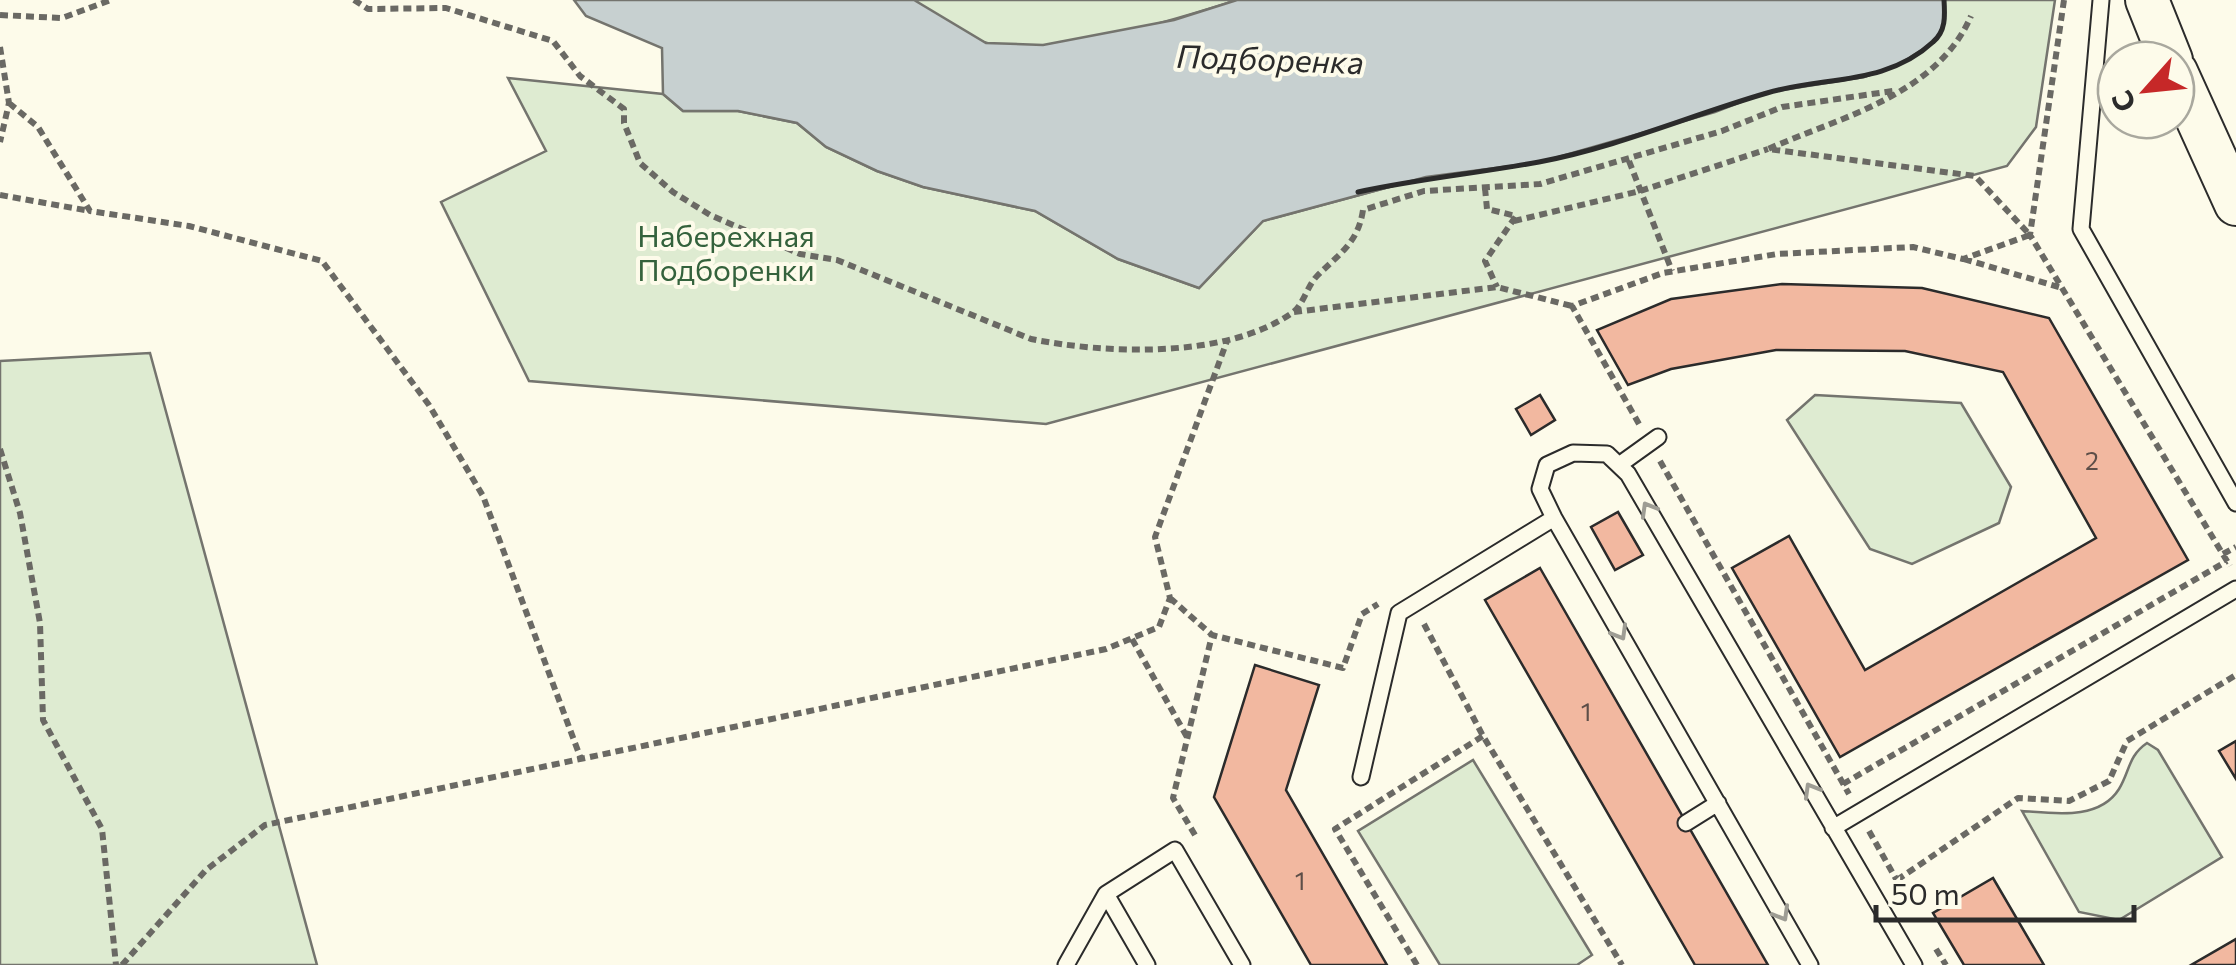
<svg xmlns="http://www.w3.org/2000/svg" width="2236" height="965" font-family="Commissioner,sans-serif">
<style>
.green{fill:#deebd1;stroke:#74746e;stroke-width:2.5}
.water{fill:#c7d0d0;stroke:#74746e;stroke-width:2.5}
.building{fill:#f2b8a0;stroke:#2b2b2b;stroke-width:2.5}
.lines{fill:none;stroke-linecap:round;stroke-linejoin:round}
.service-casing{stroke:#2b2b2b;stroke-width:19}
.secondary-casing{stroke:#2b2b2b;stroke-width:46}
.path{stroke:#6a6964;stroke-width:6;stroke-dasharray:8 5;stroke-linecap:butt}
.service{stroke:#fdfbea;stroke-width:15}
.secondary{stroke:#fdfbea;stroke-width:42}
.wall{stroke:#2b2b2b;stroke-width:5}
.oneway{stroke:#9e9d94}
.labels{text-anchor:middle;stroke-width:8;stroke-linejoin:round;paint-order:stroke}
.number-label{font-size:25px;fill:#5d4e48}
.park-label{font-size:30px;fill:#34623c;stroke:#fdfbea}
.water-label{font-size:32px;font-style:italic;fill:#2b2b2b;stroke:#fdfbea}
</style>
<rect width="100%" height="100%" fill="#fdfbea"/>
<path class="green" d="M914,0h323c-64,20 -185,59 -250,43 -26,-6 -52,-28 -73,-43z
M1944,0h111l-19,127 -29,39 -961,258 -517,-43 -88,-179 105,-51 -38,-73 155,16 20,17h55l59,12 29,24 51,24 46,16 112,24 83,48 81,29 64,-67 163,-44 115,-15 246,-75 77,-10 34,-12 47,-49z
M150,353l167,612h-317v-604z
M1815,395l146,8 50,84 -12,36 -87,41 -42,-15 -83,-129z
M2147,743l11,7 64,107 -103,63 -40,-8 -57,-101c31,2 77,10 97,-22 11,-18 9,-33 28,-46z
M1473,760l119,195 -15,10h-137l-82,-134z"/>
<path class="water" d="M574,0h340l72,43 57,2 131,-25 63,-20h707l-1,28 -9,14 -36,23 -34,12 -100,16 -49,19 -174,50 -115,15 -163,44 -64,67 -81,-29 -83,-48 -112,-24 -46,-16 -51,-24 -29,-24 -59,-12h-55l-20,-17 -1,-46 -76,-32z"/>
<path class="building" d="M1782,284l140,4 127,30 139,242 -348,197 -108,-189 57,-32 76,134 231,-132 -93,-166 -98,-21 -129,-1 -105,19 -43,16 -31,-55 74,-31z
M1540,395l15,25 -24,15 -15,-26z
M1618,512l25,43 -28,15 -24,-43z
M1540,568l228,397h-73l-210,-365z
M1255,665l64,20 -33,105 101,175h-76l-97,-168z
M2236,741v38l-17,-28z
M1993,878l51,87h-80l-31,-52z
M2236,939v26h-45z"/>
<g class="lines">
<g class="service-casing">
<path id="service" d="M2101,0l-20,229 155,274
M1619,465l39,-28
M1361,777l38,-164 155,-95
M1686,823l32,-20
M1833,828l403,-239
M1106,894l41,71
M1066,965l40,-71 69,-44 67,115
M1810,965l-256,-447 -14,-29 7,-24 26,-12 34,1 21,20 286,491"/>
</g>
<g class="secondary-casing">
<path id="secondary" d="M2147,0l24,60
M2176,72l60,132"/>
</g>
<path class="path" d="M354,0l14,9 78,-1 107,33 27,35 44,33v14l16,40 33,29 37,23 90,39 37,6 194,79c75,15 195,20 261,-26 11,-7 15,-27 25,-37 23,-23 41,-33 46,-66l61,-19 116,-7 182,-53 60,-24 111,-16
M2064,0l-34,235 200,331
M0,15l62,3 49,-18
M0,47l9,56 -9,39
M9,103l29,24 52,84 99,15 133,35 107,144 54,91 98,263
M1629,161l43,110
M1485,188l2,21 29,7 -31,45 12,26
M0,195l90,16
M1514,221l126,-30 128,-42
M1964,259l98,29
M1294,312l203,-25 75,19
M1639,424l-67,-118 91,-33 114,-19 136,-7 50,12 67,-24 -55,-59 -207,-27c73,-32 169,-54 203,-133
M0,449l20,64 20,110 3,97 59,109 14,136
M1660,461l189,333
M2223,554l13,-7
M1170,598l42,37
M1424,624l59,112 139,229
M1132,639l55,98
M1843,784l384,-223
M1869,831l31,55
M1195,835l-22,-37 39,-163 131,33 19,-54 16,-10
M1897,880l121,-82 51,3 40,-20 18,-40 109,-66
M1936,949l10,16
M122,965l84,-95 59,-45 841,-176 53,-22 11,-29 -15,-61 72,-196
M1417,965l-82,-136 148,-93"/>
<use href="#service" class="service"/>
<use href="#secondary" class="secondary"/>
<path class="wall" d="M1358,192c60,-13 121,-19 181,-30 79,-15 152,-47 228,-69 56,-17 119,-7 166,-51 13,-11 12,-26 11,-42"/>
</g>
<defs><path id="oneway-chevron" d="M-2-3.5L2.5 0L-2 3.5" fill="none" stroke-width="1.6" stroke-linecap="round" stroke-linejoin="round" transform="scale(2.5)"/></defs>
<g class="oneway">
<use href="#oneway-chevron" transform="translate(1648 509) rotate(-120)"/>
<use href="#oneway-chevron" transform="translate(1620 633) rotate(60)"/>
<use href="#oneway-chevron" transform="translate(1811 790) rotate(-120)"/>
<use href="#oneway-chevron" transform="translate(1782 914) rotate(60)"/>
</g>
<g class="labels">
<g class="number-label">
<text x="2092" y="470">2</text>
<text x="1586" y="721">1</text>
<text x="1300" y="890">1</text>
</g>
<g class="park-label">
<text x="726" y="247">Набережная<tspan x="726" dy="34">Подборенки</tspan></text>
</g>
<g class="water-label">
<text transform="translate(1270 60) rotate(2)" y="11">Подборенка</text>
</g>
</g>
<g transform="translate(2146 90) rotate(243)"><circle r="48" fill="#fdfbea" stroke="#a9a89e" stroke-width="2.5"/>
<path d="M0-8L18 38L0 25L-18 38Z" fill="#c62828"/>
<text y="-15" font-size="28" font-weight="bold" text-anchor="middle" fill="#2b2b2b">С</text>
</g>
<path d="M1876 905v15h258v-15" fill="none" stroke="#2b2b2b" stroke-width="5"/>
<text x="1891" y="905" font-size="30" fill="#2b2b2b" stroke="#fdfbea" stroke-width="8" paint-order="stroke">50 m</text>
</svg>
